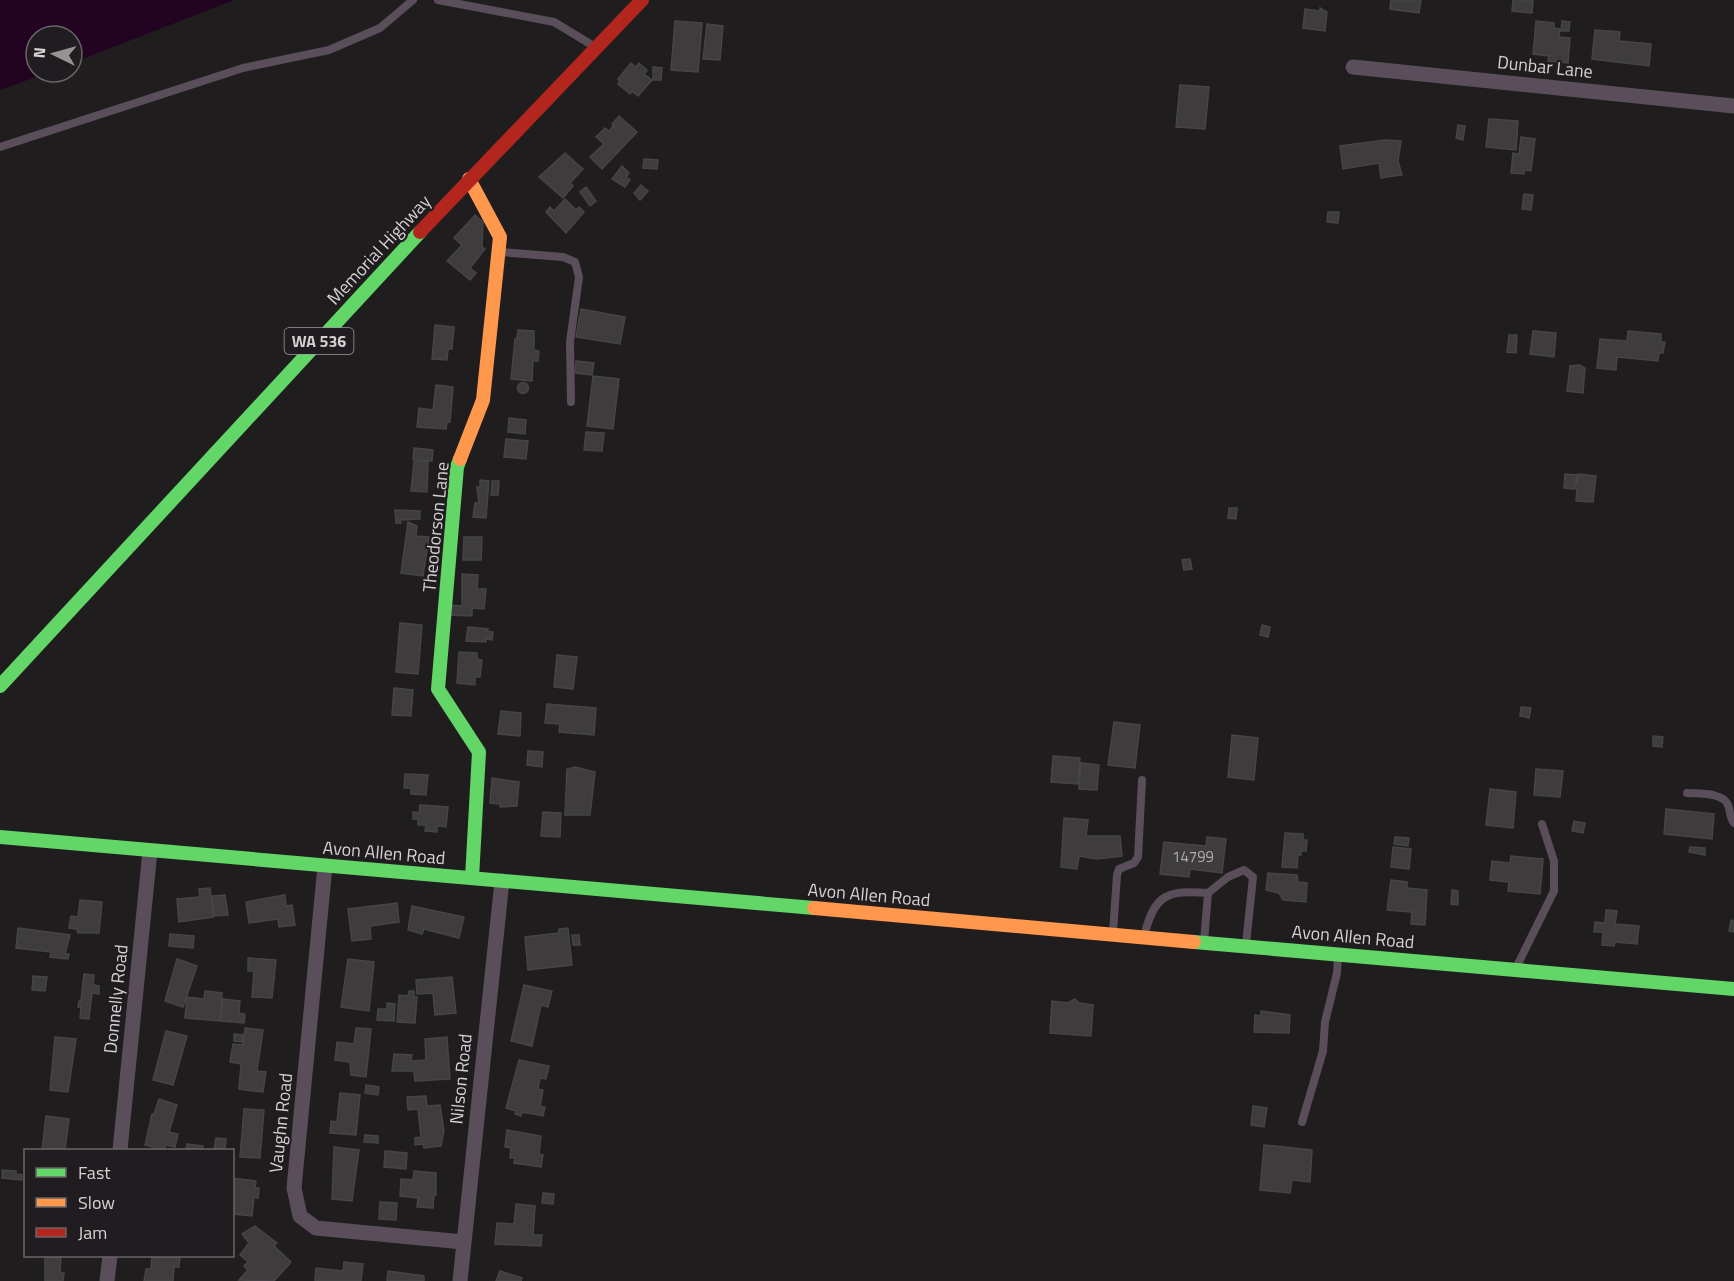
<svg xmlns="http://www.w3.org/2000/svg" width="1734" height="1281" font-family="'Titillium Web',sans-serif">
<style>
.water{fill:#220321}
.building{fill:#3e3c3d;stroke:#464446;stroke-width:1.5}
.lines{fill:none;stroke-linecap:round;stroke-linejoin:round}
.lane{stroke:#5a4e5a;stroke-width:8}
.street{stroke:#5a4e5a;stroke-width:15}
.fast{stroke:#63d668;stroke-width:14}
.slow{stroke:#ff974d;stroke-width:14}
.jam{stroke:#b3261e;stroke-width:14}
.labels{text-anchor:middle;stroke-width:4.5;stroke-linejoin:round;paint-order:stroke}
.number-label{font-size:15px;fill:#aeacae}
.shield{fill:#201c1f;stroke:#9e9b9e;stroke-width:1.5}
.shield-label{font-size:16px;font-weight:bold;fill:#d4d2d4}
.street-label{font-size:18px;fill:#d4d2d4;stroke:#201c1f}
</style>
<rect width="100%" height="100%" fill="#1f1d1e"/>
<path class="water" d="M0,0h234l-162,63v-27h-36v36h13l-49,18z"/>
<path class="building" d="M1391,0h30l-2,13 -29,-4z
M1513,0h20l-1,13 -20,-2z
M1320,8l7,4 -2,19 -22,-3 2,-19 15,2z
M675,21l27,2 -4,49 -27,-2z
M1536,21l18,2v5l6,1 -1,8 11,1 -2,25 -20,-2 1,-5 -16,-2z
M1562,21l8,1 -1,9h-8z
M707,24l16,2 -3,34 -17,-1z
M1595,30l25,2 -1,9 32,3 -2,22 -57,-7z
M631,63l5,4 3,-4 8,7 -3,4 8,6 -14,16 -6,-5 -2,3 -12,-10 2,-3 -2,-2z
M653,67l9,1 -1,12h-8z
M1180,85l29,2 -4,42 -29,-2z
M619,116l18,16 -35,37 -12,-12 14,-13 -8,-7 9,-9 4,3 4,-5 3,3 -4,-5z
M1489,119l29,2 -2,29 -30,-3z
M1458,125l7,1 -2,14 -7,-2z
M1521,137l14,2 -4,32 -7,-1v4l-13,-1 2,-20 6,1z
M1385,140l16,1 -3,20 4,14 -21,3 -2,-15 -36,6 -3,-23z
M565,153l18,16 -13,14 3,3 -10,12 -24,-21z
M644,159l14,1 -1,9 -14,-1z
M622,166l7,7 -3,4 4,3 -5,7 -13,-8z
M641,185l7,6 -8,9 -6,-7z
M586,187l10,14 -6,5 -10,-14z
M1524,194l9,1 -2,15 -9,-1z
M565,199l11,11 3,-3 5,5 -18,21 -20,-21 4,-5 4,4z
M1328,212h11l-1,11 -11,-1z
M475,215l8,7 -1,25 3,2 -15,19 6,5 -6,7 -23,-19 15,-16 -8,-7z
M581,309l44,8 -5,27 -44,-7z
M435,325l19,2 -2,22h-4l-1,11 -15,-1z
M518,330l16,1v19l5,1 -1,10h-5l-1,20 -21,-2 4,-40h2z
M1533,331l23,2 -2,24 -24,-3z
M1628,331l33,3v8h4l-2,11h-4l-1,8 -41,-4 -1,13 -19,-2 3,-29 27,2z
M1509,335h8l-1,18 -9,-1z
M576,361l18,2 -2,12 -17,-2z
M1579,365l6,3 -2,25 -16,-2 3,-25z
M593,376l26,3 -6,50 -26,-3z
M517.5 388a5.5 5.5 0 1 1 11 0a5.5 5.5 0 1 1-11 0Z
M436,385l17,2 -3,35h-3l-1,7 -29,-2 2,-19 14,2z
M509,418l17,2 -1,14 -17,-2z
M586,432l18,1 -2,18 -18,-1z
M506,439l22,2 -2,18 -22,-2z
M414,448l19,2 -1,11 -19,-2z
M414,461l14,1 -1,30 -16,-1z
M1565,474l12,1 -2,14 -11,-1z
M1578,474l18,2 -3,26 -17,-1z
M480,480l9,1 -3,37 -13,-1 2,-14h4l-2,-16h3z
M492,481h7l-1,14h-7z
M1229,508h8l-1,11 -8,-1z
M395,510l25,1v8l-20,1 1,3h-5z
M408,522l9,4 -1,10 13,1 -6,39 -22,-3z
M464,537h18l-1,23h-18z
M1190,559l2,10 -8,1 -2,-10z
M462,574l16,1 -1,14h9l-2,20 -12,-1v8l-23,-1v-10l13,1z
M400,623l22,2 -4,49 -22,-2z
M1262,625l8,2 -2,10 -8,-2z
M468,627l20,2 -1,2 6,1 -1,8 -6,-1v3l-20,-1z
M459,652l18,1v6l5,1 -2,17h-5v8l-18,-2z
M557,655l20,2 -4,32 -19,-2z
M394,688l19,2 -2,26 -19,-1z
M547,704l49,4 -2,27 -35,-3 1,-8 -15,-1z
M1521,707l10,1 -2,10 -9,-2z
M501,711l20,2 -1,23 -22,-2z
M1114,722l26,3 -5,43 -27,-3z
M1232,735l26,3 -4,42 -26,-3z
M1653,736l10,1 -1,10 -9,-1z
M528,751l15,1 -1,15 -15,-2z
M1053,756l27,2 -2,26 -27,-2z
M1081,763l18,2 -2,25 -18,-1z
M575,767l20,5 -5,43h-25l2,-46z
M1536,769l27,2 -3,26 -26,-2z
M405,774l23,1 -2,20 -15,-1v-6h-7z
M492,778l27,4 -2,24 -17,1v-3l-10,-1z
M1490,789l26,3 -3,36 -27,-3z
M420,805l28,2 -2,20 -9,-1v6l-12,-1 1,-6h-8v-6h-5v-7l6,1z
M1666,809l48,5 -2,25 -48,-5z
M543,812l18,1 -1,24 -19,-1z
M1064,818l24,2 -2,16h34l2,20 -25,3 -18,-3 -2,13 -16,-2z
M1574,821l11,2 -2,10 -11,-2z
M1285,833l18,1v6h4l-1,11h-5v4h-3l-1,13 -15,-1z
M1207,837l19,2 -4,34 -32,-4 -1,8 -29,-3 4,-32 42,4z
M1395,837l14,1 -1,8 -14,-2z
M1393,847l18,2 -2,20 -18,-2z
M1690,847l15,1v7l-16,-3z
M1511,856l32,3 -3,35 -32,-3 1,-9 -19,-2 2,-19 18,2z
M1268,873l29,2 1,7 9,1 -1,19 -23,-2 -4,-7 -13,-3z
M1391,880l16,2v6l20,2 -2,35 -14,-1 1,-12 -25,-2z
M210,888l3,29 -34,5 -2,-23 23,-2 -1,-8z
M1452,890l6,1v14l-7,-1z
M225,895l3,20 -14,1 -2,-20z
M285,895l1,11 6,-1 3,20 -16,2 -1,-8 -29,4 -3,-21z
M80,900l22,2 -3,31h-21l-1,-4 -8,-1 2,-12 7,1z
M397,903l2,19 -29,4 1,13 -19,2 -4,-32z
M412,906l52,11 -5,21 -35,-9 -2,5 -14,-4z
M1606,910l11,1 -2,13 24,2 -2,18 -22,-2 -1,4 -12,-1 1,-13h-9l1,-10 10,1z
M1731,920l3,1v11l-5,-1z
M18,928l52,7 -5,19h4l-1,5 -18,-2 1,-5 -35,-4z
M568,928l4,37 -44,5 -3,-33 34,-4v-4z
M170,934l24,2 -1,12 -24,-2z
M572,935h7l1,10h-7z
M248,958l28,2 -4,38 -20,-1 2,-26h-6z
M177,959l20,7 -14,41 -18,-6z
M348,959l26,3 -5,49 -28,-4z
M84,974l10,1 -1,10 6,1v8l-7,-1 -3,26 -9,-1 1,-11h-3l1,-6h2z
M33,976l14,1 -2,14 -13,-1z
M452,977l4,36 -21,2 -2,-22 -16,1 -1,-14z
M524,985l28,6 -4,16 -7,-2 -9,41 -21,-5z
M205,991l17,2 -2,28 -35,-3 2,-21 17,2z
M409,991h5v6h3l-2,26 -18,-1 2,-27 9,1z
M223,999l17,2 -1,12 6,1 -1,9 -23,-2z
M1075,999l4,4 14,2 -2,31 -41,-3 2,-32 16,2z
M387,1003l8,1 -1,17 -17,-1 1,-11h9z
M1261,1011l29,4 -1,18 -35,-1 1,-17 6,1z
M245,1028l18,2 -6,41 9,1 -3,20 -24,-3 2,-25 -11,-2 3,-18 10,1z
M356,1028l15,1 -5,48 -15,-2 -1,-13 -15,-2 2,-18 17,2z
M166,1031l21,5 -14,49 -20,-5z
M234,1034l9,1 -1,7 -8,-1z
M55,1037l21,2 -8,53 -18,-2z
M447,1037l3,42 -35,2 -1,-10h-22l2,-17 18,1 -1,6 15,-1 -1,-21z
M519,1060l30,6 -3,13 -6,-1 -2,11 5,1 -3,16 5,1 -2,9 -21,-4 -1,4 -6,-2 1,-3 -10,-3z
M366,1085l13,2 -1,8 -13,-2z
M340,1093l20,2 -4,40 -26,-2 1,-12 6,1z
M426,1096l1,10 13,-1 4,26 -3,15 -17,2 -1,-4 -8,1v-7l6,-1 -3,-28 -10,1 -1,-13z
M159,1099l18,6 -8,27 9,2 -3,13 -9,-2 -2,5 -19,-5 7,-31h2z
M1253,1106l14,2 -3,19 -13,-2z
M244,1109l20,1 -4,48 -20,-1z
M46,1116l23,3 -4,31h-23z
M507,1130l34,6 -2,18 4,1 -2,12 -27,-4 1,-5h-5l1,-10 -6,-1z
M365,1135l13,1v7l-14,-1z
M216,1138l10,1 -1,11h-11z
M187,1144l16,2v4h-17z
M1264,1145l48,5 -2,32 -18,-2 -2,13 -30,-3z
M334,1147l25,3 -7,51 -20,-2z
M385,1151l22,2 -1,16 -22,-2z
M2,1170l14,1v3l6,1v5l-20,-2z
M414,1171l22,2v22h-2l-1,13 -16,-1 1,-9 -18,-2 1,-17 12,1z
M232,1178l24,3 -1,7h4l-1,10 -4,-1 -2,19 -19,-2z
M543,1193l11,1 -1,10 -11,-1z
M380,1202l17,1 -1,17 -17,-1z
M516,1204l19,2 -2,29h9l-1,11 -46,-2 2,-21 17,1z
M255,1226l22,17 -3,3 17,16 -17,19 -35,-1 9,-10 -4,-4 4,-4 -8,-7 9,-12 -7,-9z
M45,1256l16,1 -1,16h4l-1,8h-18z
M152,1256h34h-6l-1,11h-5l-1,14h-29l2,-12h5z
M344,1262l19,2 -2,17h-46l1,-13 27,3z
M388,1271l36,5v5h-37z
M500,1271l22,7 -1,3h-25z"/>
<g class="lines">
<path class="lane" d="M438,0l116,22 38,23
M0,147l243,-79 86,-18 51,-22 33,-28
M500,252l63,5 12,5 4,15 -9,65 1,60
M1687,793c12,1 36,-1 41,12 3,7 1,12 6,18
M1113,933l4,-58 2,-6 15,-6 4,-6 4,-77
M1144,937c10,-43 23,-47 64,-44
M1204,942l4,-49 20,-16 16,-7 9,7 -7,67
M1516,968l38,-77v-30l-12,-37
M1302,1122l21,-71 2,-29 12,-49 1,-18"/>
<path class="street" d="M1353,67l381,39
M325,866l-31,322 6,28 16,12 147,14
M120,1150l30,-299
M107,1281l3,-25
M460,1281l42,-400"/>
<path class="fast" d="M460,459l-3,8 -19,222 41,63 -7,126
M0,686l420,-454
M0,837l814,71
M1194,942l540,47"/>
<path class="slow" d="M460,459l23,-59 17,-163 -31,-58
M814,908l380,34"/>
<path class="jam" d="M420,232l222,-232"/>
</g>
<g class="labels">
<g class="number-label">
<text x="1193" y="862">14799</text>
</g>
<rect class="shield" x="284.5" y="328" width="69" height="26" rx="4.5"/>
<g class="shield-label">
<text x="319" y="347">WA 536</text>
</g>
<g class="street-label">
<text transform="translate(1545 67) rotate(6)" y="6">Dunbar Lane</text>
<text transform="translate(379 250) rotate(-47)" y="6">Memorial Highway</text>
<text transform="translate(436 527) rotate(-84)" y="6">Theodorson Lane</text>
<text transform="translate(384 853) rotate(5)" y="6">Avon Allen Road</text>
<text transform="translate(869 895) rotate(5)" y="6">Avon Allen Road</text>
<text transform="translate(1353 937) rotate(5)" y="6">Avon Allen Road</text>
<text transform="translate(116 999) rotate(-84)" y="6">Donnelly Road</text>
<text transform="translate(461 1079) rotate(-84)" y="6">Nilson Road</text>
<text transform="translate(281 1123) rotate(-84)" y="6">Vaughn Road</text>
</g>
</g>
<rect x="24" y="1149" width="210" height="108" fill="#201c1f" stroke="#686567" stroke-width="1.5"/>
<rect x="36" y="1168" width="30" height="9" fill="#63d668" stroke="#686567" stroke-width="1.5"/>
<text x="78" y="1179" font-size="18" fill="#d4d2d4">Fast</text>
<rect x="36" y="1198" width="30" height="9" fill="#ff974d" stroke="#686567" stroke-width="1.5"/>
<text x="78" y="1209" font-size="18" fill="#d4d2d4">Slow</text>
<rect x="36" y="1228" width="30" height="9" fill="#b3261e" stroke="#686567" stroke-width="1.5"/>
<text x="78" y="1239" font-size="18" fill="#d4d2d4">Jam</text>
<g transform="translate(54 54) rotate(275)"><circle r="28" fill="#201c1f" stroke="#686567" stroke-width="1.5"/>
<path d="M0-4.5L10 22L0 15L-10 22Z" fill="#959394"/>
<text y="-9" font-size="16" font-weight="bold" text-anchor="middle" fill="#d4d2d4">N</text>
</g>
</svg>
